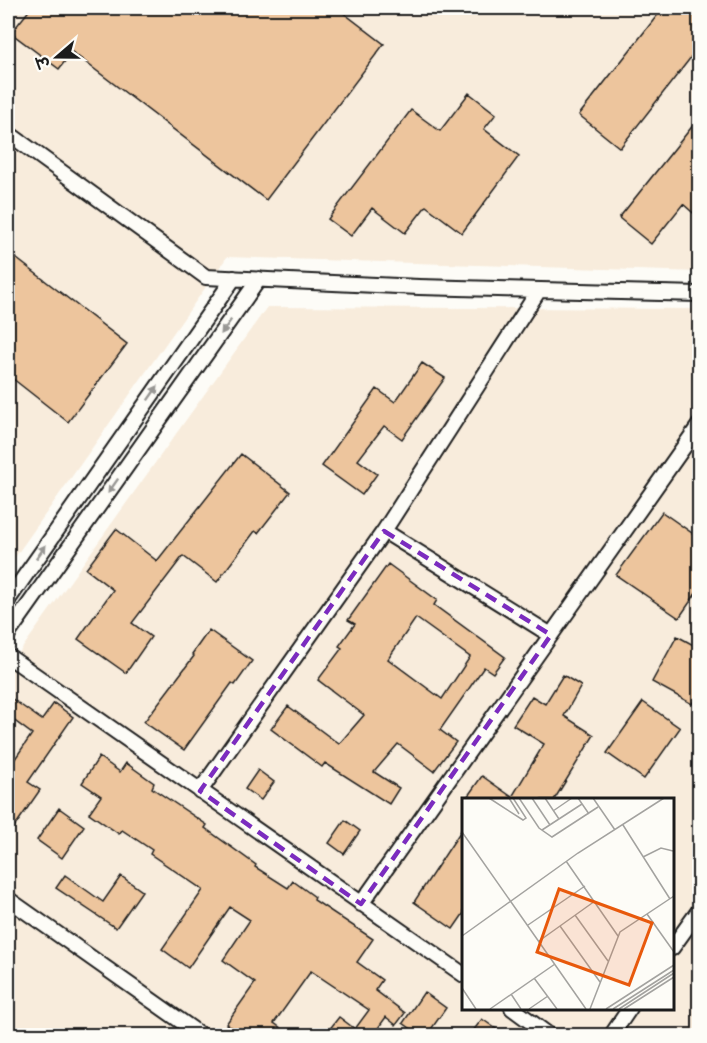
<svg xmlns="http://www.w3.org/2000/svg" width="707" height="1043" font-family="Caveat,'Playpen Sans Deva',sans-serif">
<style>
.built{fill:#f8ecdc;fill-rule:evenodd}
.building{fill:#edc59d;stroke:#1c1c1c;stroke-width:1.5;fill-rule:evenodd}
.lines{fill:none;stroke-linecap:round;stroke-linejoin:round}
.minor-casing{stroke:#1c1c1c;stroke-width:18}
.minor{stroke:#fdfcf7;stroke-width:14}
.oneway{fill:#989794}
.marked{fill:none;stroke:#7b2cbf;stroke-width:4.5;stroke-dasharray:12 8;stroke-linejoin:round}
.inset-road{fill:none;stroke:#a3a29f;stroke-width:1.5}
.view{fill:#e8590c;fill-opacity:0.15;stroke:#e8590c;stroke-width:3}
.inset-edge{fill:none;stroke:#1c1c1c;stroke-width:3}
</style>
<rect width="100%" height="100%" fill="#fdfcf7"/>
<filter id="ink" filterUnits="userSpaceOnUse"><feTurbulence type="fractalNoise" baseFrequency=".0167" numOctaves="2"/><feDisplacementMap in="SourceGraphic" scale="12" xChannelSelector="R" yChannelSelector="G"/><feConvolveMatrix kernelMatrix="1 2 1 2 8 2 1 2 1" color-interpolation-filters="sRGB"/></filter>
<g filter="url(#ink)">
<path class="built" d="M8,8h691v264l-472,-15 -219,310z
M267,307l432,2v726l-691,1v-368zM464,800h208v208h-208z"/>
<path class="building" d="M31,8h306l47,36 -118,156 -194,-148 -13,17 -48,-36z
M663,8h30l6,4v35l-79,101 -41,-33z
M469,93l27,21 -12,15 35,27 -57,77 -36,-27 -21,27 -33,-25 -21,28 -23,-17 83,-109 29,21z
M699,118v100l-16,-14 -32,40 -32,-26z
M8,252l119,92 -59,78 -60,-47z
M422,363l23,15 -43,61 -18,-13 -26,34 19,14 -15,21 -40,-29 55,-77 18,13z
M241,454l49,38 -32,41 -3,-2 -38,51 -34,-26 -51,67 19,14 -25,36 -48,-34 35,-49 -27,-21 30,-40 41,32z
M662,512l37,26v51l-20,29 -63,-43z
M388,564l49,36 -3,5 71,52 -12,16 -9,-6 -44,63 16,12 -22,29 -36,-27 -24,28 25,16 -10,16 -64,-41 -3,4 -51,-38 17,-23 51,38 25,-29 -46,-35 24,-32 -3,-2 16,-22 -7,-4zM416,618l54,39 -28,42 -54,-40z
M209,630l43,31 -17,24 -3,-2 -48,67 -40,-28 50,-66 -2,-2z
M677,636l22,12v42l-7,14 -40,-22z
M563,675l18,11 -17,30 30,19 -40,65h-89l17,-24 30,21 32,-53 -31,-19 19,-29 13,8z
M8,696l34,24 12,-17 19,14 -45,65 12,8 -32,46v-67l24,-35 -24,-18z
M643,702l37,26 -36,51 -37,-26z
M99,757l21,15 6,-9 28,20 -2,5 55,37 -2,3 51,37 -1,2 33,21 5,-7 22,16 -1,3 59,39 -16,23 25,18 -7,10 30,23 -9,12 -10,-8 -13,18h-48l14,-18 16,12 14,-19 -58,-39 -37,52 17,12h-49l-16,-11 29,-41 -32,-23 27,-40 -20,-13 -42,61 -26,-19 41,-59 -53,-36 2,-4 -30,-20 -3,4 -30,-21 12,-17 -19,-13z
M258,770l16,12 -13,18 -16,-11z
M59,808l25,18 -22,32 -25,-18z
M345,820l15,11 -16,23 -15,-11z
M464,826v87l-11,16 -39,-27z
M65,875l38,27 18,-26 21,15 -26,37 -60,-40z
M424,992l22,16 -19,27h-7l-17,-12z
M482,1019l23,16h-35z"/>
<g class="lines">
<g class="minor-casing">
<path id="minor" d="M8,133l198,144 213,10 281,7
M384,531l167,104
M8,600l226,-322
M8,634l251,-355
M8,656l456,319
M200,791l184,-260 155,-241
M8,899l194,137
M361,904l339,-480
M672,948l28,-39
M512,1008l38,28
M611,1036l19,-28"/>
</g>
<use href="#minor" class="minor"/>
</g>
<defs><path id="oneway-solid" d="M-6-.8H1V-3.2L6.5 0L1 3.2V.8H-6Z" transform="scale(1.5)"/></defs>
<g class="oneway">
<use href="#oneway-solid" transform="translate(226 327) rotate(125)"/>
<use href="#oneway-solid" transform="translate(153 393) rotate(-55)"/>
<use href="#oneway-solid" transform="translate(113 486) rotate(125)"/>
<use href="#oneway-solid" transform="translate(41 552) rotate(-55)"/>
</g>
</g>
<path class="marked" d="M384,531l167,104 -190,269 -161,-113z"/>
<g transform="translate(462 798)">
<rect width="212" height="212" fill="#fdfcf7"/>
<path class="inset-road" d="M27,0l34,22 3,-2 -13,-20M47,0l10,16M57,0l20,30 13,9 46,-30M70,0l18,27M83,0l14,21M116,0l11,16M131,0l22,32M91,13l19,-13M161,27l47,74M80,32l40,-26M0,34l124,177M181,59l18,-9 12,3M104,63l52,75M185,116l27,38M113,117l33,46M66,127l57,-39M98,128l40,56M0,138l116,-83 86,-55M77,143l56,-40M72,180l23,31M0,190l14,21M49,196l10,15M28,211l65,-45M67,211l19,-13M128,211l30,-77 54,-36M144,211l68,-44M151,211l61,-39M157,211l55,-36M162,211l50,-32"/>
<path class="view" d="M97,91l93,34 -23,62 -92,-33z"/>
<rect width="212" height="212" class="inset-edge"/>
</g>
<rect width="707" height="1043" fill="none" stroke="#fdfcf7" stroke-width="30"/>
<rect x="15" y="15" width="677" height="1013" fill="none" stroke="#1c1c1c" stroke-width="2" filter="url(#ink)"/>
<g transform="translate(57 57) rotate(250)" stroke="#fdfcf7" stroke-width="4.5" paint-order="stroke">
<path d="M0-4.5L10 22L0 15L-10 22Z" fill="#1c1c1c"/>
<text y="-9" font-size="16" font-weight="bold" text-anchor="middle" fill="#1c1c1c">उ</text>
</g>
</svg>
